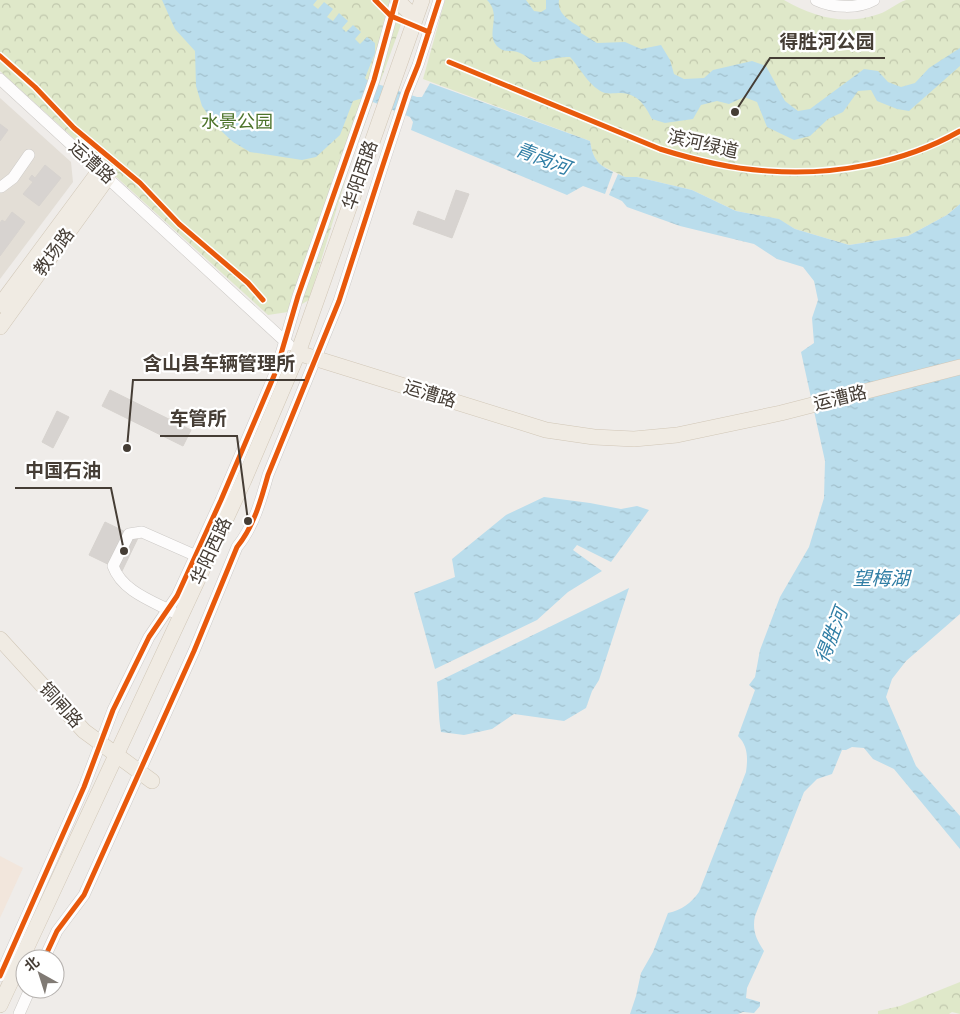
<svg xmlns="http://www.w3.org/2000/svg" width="960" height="1014" font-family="'Roboto Condensed','Noto Sans SC',sans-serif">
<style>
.residential{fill:#e3ded6}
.commercial{fill:#f2e6dc}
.forest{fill:url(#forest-crowns)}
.water{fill:url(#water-ripples)}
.building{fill:#d7d3d0;stroke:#d7d3cf}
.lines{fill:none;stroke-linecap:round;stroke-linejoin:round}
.minor-casing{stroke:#cdcac7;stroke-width:12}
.major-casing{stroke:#d1c7b7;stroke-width:16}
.minor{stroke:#fdfcfc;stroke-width:11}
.major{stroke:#f0ebe3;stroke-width:15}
.cycleway-casing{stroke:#fff;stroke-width:8}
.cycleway{stroke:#e8590c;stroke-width:5}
.labels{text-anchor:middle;stroke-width:4.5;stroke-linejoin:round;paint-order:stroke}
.park-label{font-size:18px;fill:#4d742b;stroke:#fff}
.street-label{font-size:18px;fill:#453d35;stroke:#fff}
.water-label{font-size:19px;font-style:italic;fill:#307ea5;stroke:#fff}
.leader{fill:none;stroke:#453d35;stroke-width:2}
.callout-dot{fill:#453d35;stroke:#fff;stroke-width:2}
.callout-label{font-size:19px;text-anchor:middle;font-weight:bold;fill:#453d35;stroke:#fff;stroke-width:4.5;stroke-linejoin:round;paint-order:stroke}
</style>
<defs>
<pattern id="forest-crowns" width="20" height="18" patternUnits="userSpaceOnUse" patternTransform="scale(1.25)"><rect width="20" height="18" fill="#dfe8c9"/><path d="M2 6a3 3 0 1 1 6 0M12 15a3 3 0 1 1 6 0" fill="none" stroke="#c1c8ad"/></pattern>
<pattern id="water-ripples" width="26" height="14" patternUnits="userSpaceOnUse" patternTransform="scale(1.25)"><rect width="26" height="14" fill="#baddec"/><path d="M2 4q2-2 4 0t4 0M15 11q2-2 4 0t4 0" fill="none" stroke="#a1bfcb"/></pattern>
</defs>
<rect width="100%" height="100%" fill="#efece9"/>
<path class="residential" d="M0,98l71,64 2,20 -73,97z"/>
<path class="commercial" d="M0,856l23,12 -23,50z"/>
<path class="forest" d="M0,0h389l14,19 -53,146 -41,135 -21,12 -20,3 -268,-244z
M445,0h339c30,17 60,26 95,14 9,-3 18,-11 27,-14 10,0 42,0 54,0v204l-13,11 -39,21 -59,9 -54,-16 -17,-10 -42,-8 -44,-21 -55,-13h-12l-23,-11 -5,-4 -5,-10 -2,-11 -167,-62z
M960,982v32l-8,-2 -3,2h-71v-3l22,-5z"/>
<path class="water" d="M162,0h155l-4,5 5,4 6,-7 9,7 -6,8 6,4 6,-8 9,8 -6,7 4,4 7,-7 8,7 -6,7 5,5 7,-7 8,6v10l-10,25 3,3 49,16h5l8,-14 160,58c3,18 7,23 23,31l-8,22 -22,-8 -16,9 -156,-65 2,-8 -3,-5 -47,-19 -10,3 -13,34 -24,22 -14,3 -52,-8 -17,-10 -17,-16 -14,-20 -6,-20 -1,-35 -20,-22z
M487,0h39l8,11 7,1 5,-3v-9h13c-2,14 10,20 21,27l1,6 16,10 28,-1 16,7 20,-4 9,15 4,14 10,5 20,-1 9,-8 39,-9 14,5 19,35 13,10 12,-2 54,-40 14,2 10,11 13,5 14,-4 14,-15 31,-20v18l-51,45 -12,-2 -20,-8 -6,-11 -13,1 -15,21 -15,7 -18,17 -16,4 -27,-13 -10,-25 -13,-5 -15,7 -12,-3 -16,4 -8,14 -28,4 -13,-4c-7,-14 -14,-25 -31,-26 -5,0 -11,1 -16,0 -15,-5 -24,-24 -35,-36 -13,-1 -23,5 -37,5 -4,-3 -8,-7 -13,-9 -8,-4 -14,1 -22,-6 -14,-13 5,-31 -11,-47z
M618,174l7,3h12l55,13 44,21 43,8 16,10 54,16 59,-9 39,-21 13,-11v410l-54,47 -14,18 -6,18 30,69 44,50v33l-66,-80 -21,-10 -9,-11 -12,-1 -6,3h-4l-10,24 -15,5 -13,13 -49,124c-3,14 1,23 9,35l-17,37 -1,10 14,4v4l-6,7 -11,-1 -5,2h-108l6,-18 5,-23 12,-21 15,-39c14,-3 23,-10 31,-21l47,-120c2,-14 2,-26 -8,-36l17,-46 -6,-5 6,-8 5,-27 20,-53 29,-50 15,-49 1,-37 -24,-109 13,-9 -2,-25 6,-18 -4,-19 -11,-14 -26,-8 -23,-15 -74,-18 -53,-19 -5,-6 -13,-6z
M544,497l46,6 31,6 16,-3 12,4 -38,52 -34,-17 -4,5 29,21 -34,21 -31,28 -102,49 -21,-76 41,-16 -3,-18 54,-44z
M629,588l-30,92 -7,11 -6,17 -22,13 -50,-7 -22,15 -28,6 -23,-3c-3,-17 -2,-33 -4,-50z"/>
<path class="building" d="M0,124l8,6 -8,11z
M45,165l16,13 -22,28 -16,-12 10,-12 -4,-3 3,-4 3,3z
M456,190l13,4 -17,44 -39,-14 5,-13 27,10z
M12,212l13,10 -25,34v-33l2,-3 3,2z
M110,390l81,40 -8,16 -81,-40z
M57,411l12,6 -16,31 -11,-6z
M105,522l33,16 -16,33 -33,-16z"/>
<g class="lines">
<g class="minor-casing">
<path id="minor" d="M816,0c17,8 42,9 58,0
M0,79l289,266
M1,187l12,-9 16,-23
M173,612c-21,-11 -51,-21 -60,-46l16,-32 13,-2 59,26
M44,959l13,-28 27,-36 110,-244 43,-104c17,-21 24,-47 31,-72l71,-174 43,-133 25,-76 11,-27 21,-65
M0,976l84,-189 29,-77 36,-73 28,-41 44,-96 55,-129 22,-75 76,-216 22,-80
M19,1014l11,-25"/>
</g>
<g class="major-casing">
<path id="major" d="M397,0l18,18
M0,305l100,-135
M0,327l108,-150
M298,353l248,77 48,7 40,2 43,-4 104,-22 179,-46
M0,639l84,92 68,50
M0,1005l244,-525 54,-127 124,-353"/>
</g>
<use href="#minor" class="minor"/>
<use href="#major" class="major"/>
<g class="cycleway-casing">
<path id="cycleway" d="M375,0l16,16 38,16
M0,56l35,31 39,41 66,55 39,41 69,59 15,17
M449,62l211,87c35,11 71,20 108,22 65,5 136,-8 192,-40
M44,959l13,-28 27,-36 110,-244 43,-104c17,-21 24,-47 31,-72l71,-174 43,-133 25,-76 11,-27 21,-65
M0,976l84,-189 29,-77 36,-73 28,-41 44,-96 55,-129 22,-75 76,-216 22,-80"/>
</g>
<use href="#cycleway" class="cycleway"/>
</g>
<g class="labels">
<g class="park-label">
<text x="237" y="128">水景公园</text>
</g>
<g class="street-label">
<text transform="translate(703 144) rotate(13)" y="6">滨河绿道</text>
<text transform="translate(92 162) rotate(42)" y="6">运漕路</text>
<text transform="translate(360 175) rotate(-71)" y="6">华阳西路</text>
<text transform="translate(54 252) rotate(-54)" y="6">教场路</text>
<text transform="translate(430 394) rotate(17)" y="6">运漕路</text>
<text transform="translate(840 398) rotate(-14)" y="6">运漕路</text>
<text transform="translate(211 551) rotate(-65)" y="6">华阳西路</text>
<text transform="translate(61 705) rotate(48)" y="6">铜闸路</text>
</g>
<g class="water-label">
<text transform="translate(543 158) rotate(21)" y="7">青岗河</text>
<text x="881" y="585">望梅湖</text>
<text transform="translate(831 635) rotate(-69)" y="7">得胜河</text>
</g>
</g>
<path class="leader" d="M735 112L770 58H885M127 448L133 380H305M248 521L237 436H160M124 551L111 488H15"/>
<g class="callout-dot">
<circle cx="735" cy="112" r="5"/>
<circle cx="127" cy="448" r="5"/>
<circle cx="248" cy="521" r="5"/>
<circle cx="124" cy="551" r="5"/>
</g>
<g class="callout-label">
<text x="827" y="48">得胜河公园</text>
<text x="219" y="370">含山县车辆管理所</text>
<text x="198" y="425">车管所</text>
<text x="63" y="477">中国石油</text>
</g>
<g transform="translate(40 974) rotate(321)"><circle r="24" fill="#ffffff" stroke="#b5b1ae"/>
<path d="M0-4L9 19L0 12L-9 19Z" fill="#807a74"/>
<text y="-8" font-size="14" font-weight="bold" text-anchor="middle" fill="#453d35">北</text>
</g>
</svg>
